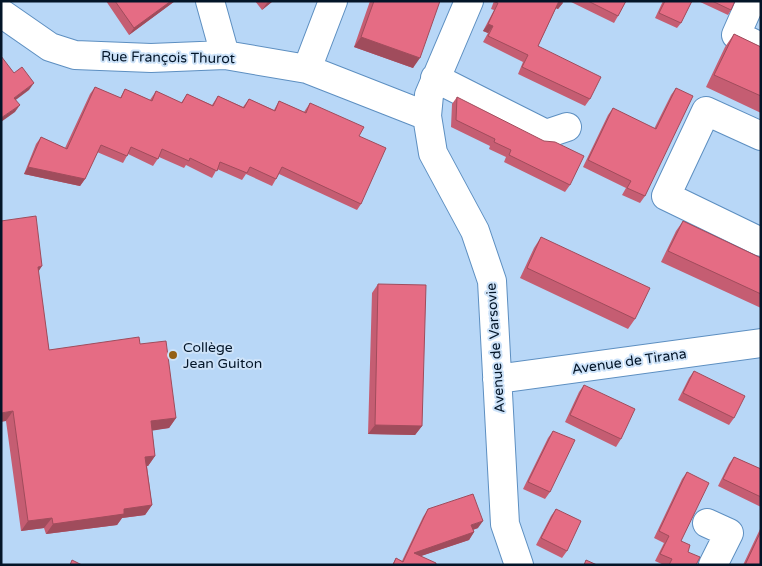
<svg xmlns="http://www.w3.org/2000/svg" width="762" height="566" font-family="'Varela Round',sans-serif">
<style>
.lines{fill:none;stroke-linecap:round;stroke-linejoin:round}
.minor-casing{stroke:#5d8fc1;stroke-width:30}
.minor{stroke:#fff;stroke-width:28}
.wall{fill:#c55d72}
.shaded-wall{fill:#a04c5c}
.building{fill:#e56c84;stroke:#a04c5c}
.poi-dot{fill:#946015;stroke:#cee3f9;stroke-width:2}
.labels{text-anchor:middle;stroke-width:4;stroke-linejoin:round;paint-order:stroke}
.street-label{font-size:14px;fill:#031528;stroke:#cee3f9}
.poi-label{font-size:14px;fill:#031528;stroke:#cee3f9;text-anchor:start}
</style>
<rect width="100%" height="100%" fill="#b8d7f7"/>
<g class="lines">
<g class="minor-casing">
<path id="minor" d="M210,1l15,54
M469,1l-40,94 -2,21 6,37 42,78 17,50 13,243 14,41
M751,1l-15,34 25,12
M1,13l49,34 25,8 76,3 74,-3 82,14 120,47
M307,69l26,-68
M435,78l111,56 21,-7
M761,136l-55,-25 -40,85 95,46
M497,379l264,-36
M707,523l22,10 -16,32"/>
</g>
<use href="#minor" class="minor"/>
</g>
<path class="wall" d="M106,1h69l-46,34z
M255,1h18l-11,9z
M370,1h70l-27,67 -59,-21z
M494,1h70l-6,8 -2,-1 -18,38 52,53 -5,7 -67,-32 5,-12 -40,-20 5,-9 -5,-2 11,-21 -3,-1z
M569,1h57l-8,15 -4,7z
M663,1h29l-11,22 -4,5 -22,-10z
M698,1h37l-4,9 -3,5z
M734,34l27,13v66l-55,-26 19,-40z
M95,87l25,11 5,-9 25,11 6,-9 25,12 6,-9 25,11 6,-9 25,11 6,-8 25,11 5,-9 25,11 6,-9 49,33 2,68 -4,6 -78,-36 -3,5 -4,7 -26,-12 -4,6 -25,-11 -5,9 -26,-13 -2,3 -25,-11 -6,9 -25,-12 -5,9 -26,-11 -12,27 -5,7 -56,-12 12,-30 5,-7 24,11 25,-54z
M676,88l-31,108 -5,7 -18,-8 4,-7 -43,-21 25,-52 5,-7 41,21 17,-34z
M457,97l113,88 -5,7 -61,-30 2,-5 -17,-8 1,-3 -39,-19 1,-23z
M683,221l78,37v50l-100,-46 15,-31z
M541,237l94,82 -7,10 -108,-51 14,-30z
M38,272l11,78 91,-6 36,74 -7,10 -17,2 3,26 -7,10h-1l5,39 -7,10 -23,3 -5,7 -71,9 -2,-6 -23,3 -15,-110z
M378,284l44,142 -7,9 -47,-1 4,-141z
M694,371l40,47 -5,7 -51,-25 11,-22z
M584,385l37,54 -5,8 -51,-25 14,-30z
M553,431l-3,61 -5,7 -22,-10 25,-51z
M734,457l27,12v38l-43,-21 11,-22z
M687,472l-6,69 15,24h-32l-9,-4 9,-18 -10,-5 28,-59z
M428,509l50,19 -5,2 1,2 -5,8 -48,16 15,9h-44l4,-7 6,3 21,-44z
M556,509l11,42 -5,7 -26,-13 15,-29z
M761,527v38h-18z"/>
<path class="shaded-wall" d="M171,1h4l-46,34 5,-7z
M269,1h4l-11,9 5,-7z
M559,1l4,2 -5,6 -3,-1z
M488,24l5,2 -5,7 -5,-2z
M361,37l59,21 -7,10 -59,-21z
M34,83l-5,7 -20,15 5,-7z
M20,105l-5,7 -14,10v-4z
M28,167l57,12 -5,7 -56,-12z
M42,266l-7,11 3,-10z
M13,411l-7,10 -5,1v-9z
M176,418l-7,10 -25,4 7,-11z
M375,425l47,1 -7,9 -47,-1z
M155,456l-7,10 -10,1 7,-10z
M152,505l-7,10 -23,3 -5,7 -71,9 7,-10 71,-15z
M52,518l-8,10 -23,3 7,-10z
M483,521l-5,7 -12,4 5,-7z
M474,532l-5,8 -60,20 5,-7z"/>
<path class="building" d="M115,1h56l-37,27z
M374,1h66l-20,57 -59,-21z
M496,1h63l-21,45 63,31 -11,22 -68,-32 6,-12 -40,-19 5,-10 -5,-2 10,-21 -3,-1z
M588,1h38l-8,15z
M665,1h27l-11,22 -22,-10z
M712,1h23l-4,9z
M734,34l27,13v49l-47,-21z
M1,56l13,17 8,-6 12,16 -20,15 6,7 -19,13z
M95,87l26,11 4,-9 27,12 4,-10 26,12 5,-9 26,12 5,-10 26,12 5,-9 26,12 4,-10 27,12 4,-10 54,24 -5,9 27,12 -25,56 -79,-37 -6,12 -26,-12 -3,6 -27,-11 -3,9 -27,-13 -1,3 -27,-12 -4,10 -27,-12 -4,9 -26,-11 -16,34 -57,-12 13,-30 26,12z
M676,88l17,8 -48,100 -18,-8 4,-7 -43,-21 25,-52 43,21z
M457,97l87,44 11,1 29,14 -14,29 -61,-30 2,-5 -17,-8 1,-3 -39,-19z
M36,216l6,50 -4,1 11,83 90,-13 1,7 26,-3 10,77 -25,3 4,35 -10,1 7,48 -28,4v5l-71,10 -1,-6 -24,3 -15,-110 -12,2v-192z
M683,221l78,37v36l-93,-43z
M541,237l109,51 -15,31 -108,-51z
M378,284l48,1 -4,141 -47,-1z
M694,371l51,25 -11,22 -51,-25z
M584,385l51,24 -14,30 -51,-24z
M553,431l22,9 -25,52 -22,-10z
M734,457l27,12v28l-38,-18z
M687,472l22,11 -28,58 9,4 -2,7 12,5 -4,8h-27l3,-6 -12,-5 9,-18 -10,-5z
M473,494l10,27 -12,4 3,7 -60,21 22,10v2h-43l3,-7 7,4 25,-53z
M556,509l25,12 -14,30 -26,-13z
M761,531v34h-16z
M72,560l10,5h-12z
M586,560l11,5h-13z"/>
<circle class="poi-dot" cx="173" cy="355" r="5"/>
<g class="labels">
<g class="street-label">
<text transform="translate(168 57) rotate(1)" y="5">Rue François Thurot</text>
<text transform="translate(495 348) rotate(-94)" y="5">Avenue de Varsovie</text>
<text transform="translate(629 361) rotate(-8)" y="5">Avenue de Tirana</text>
</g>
<g class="poi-label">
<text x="183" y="352">Collège<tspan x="183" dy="16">Jean Guiton</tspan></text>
</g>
</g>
<rect width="762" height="566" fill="none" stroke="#031528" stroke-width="5"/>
</svg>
